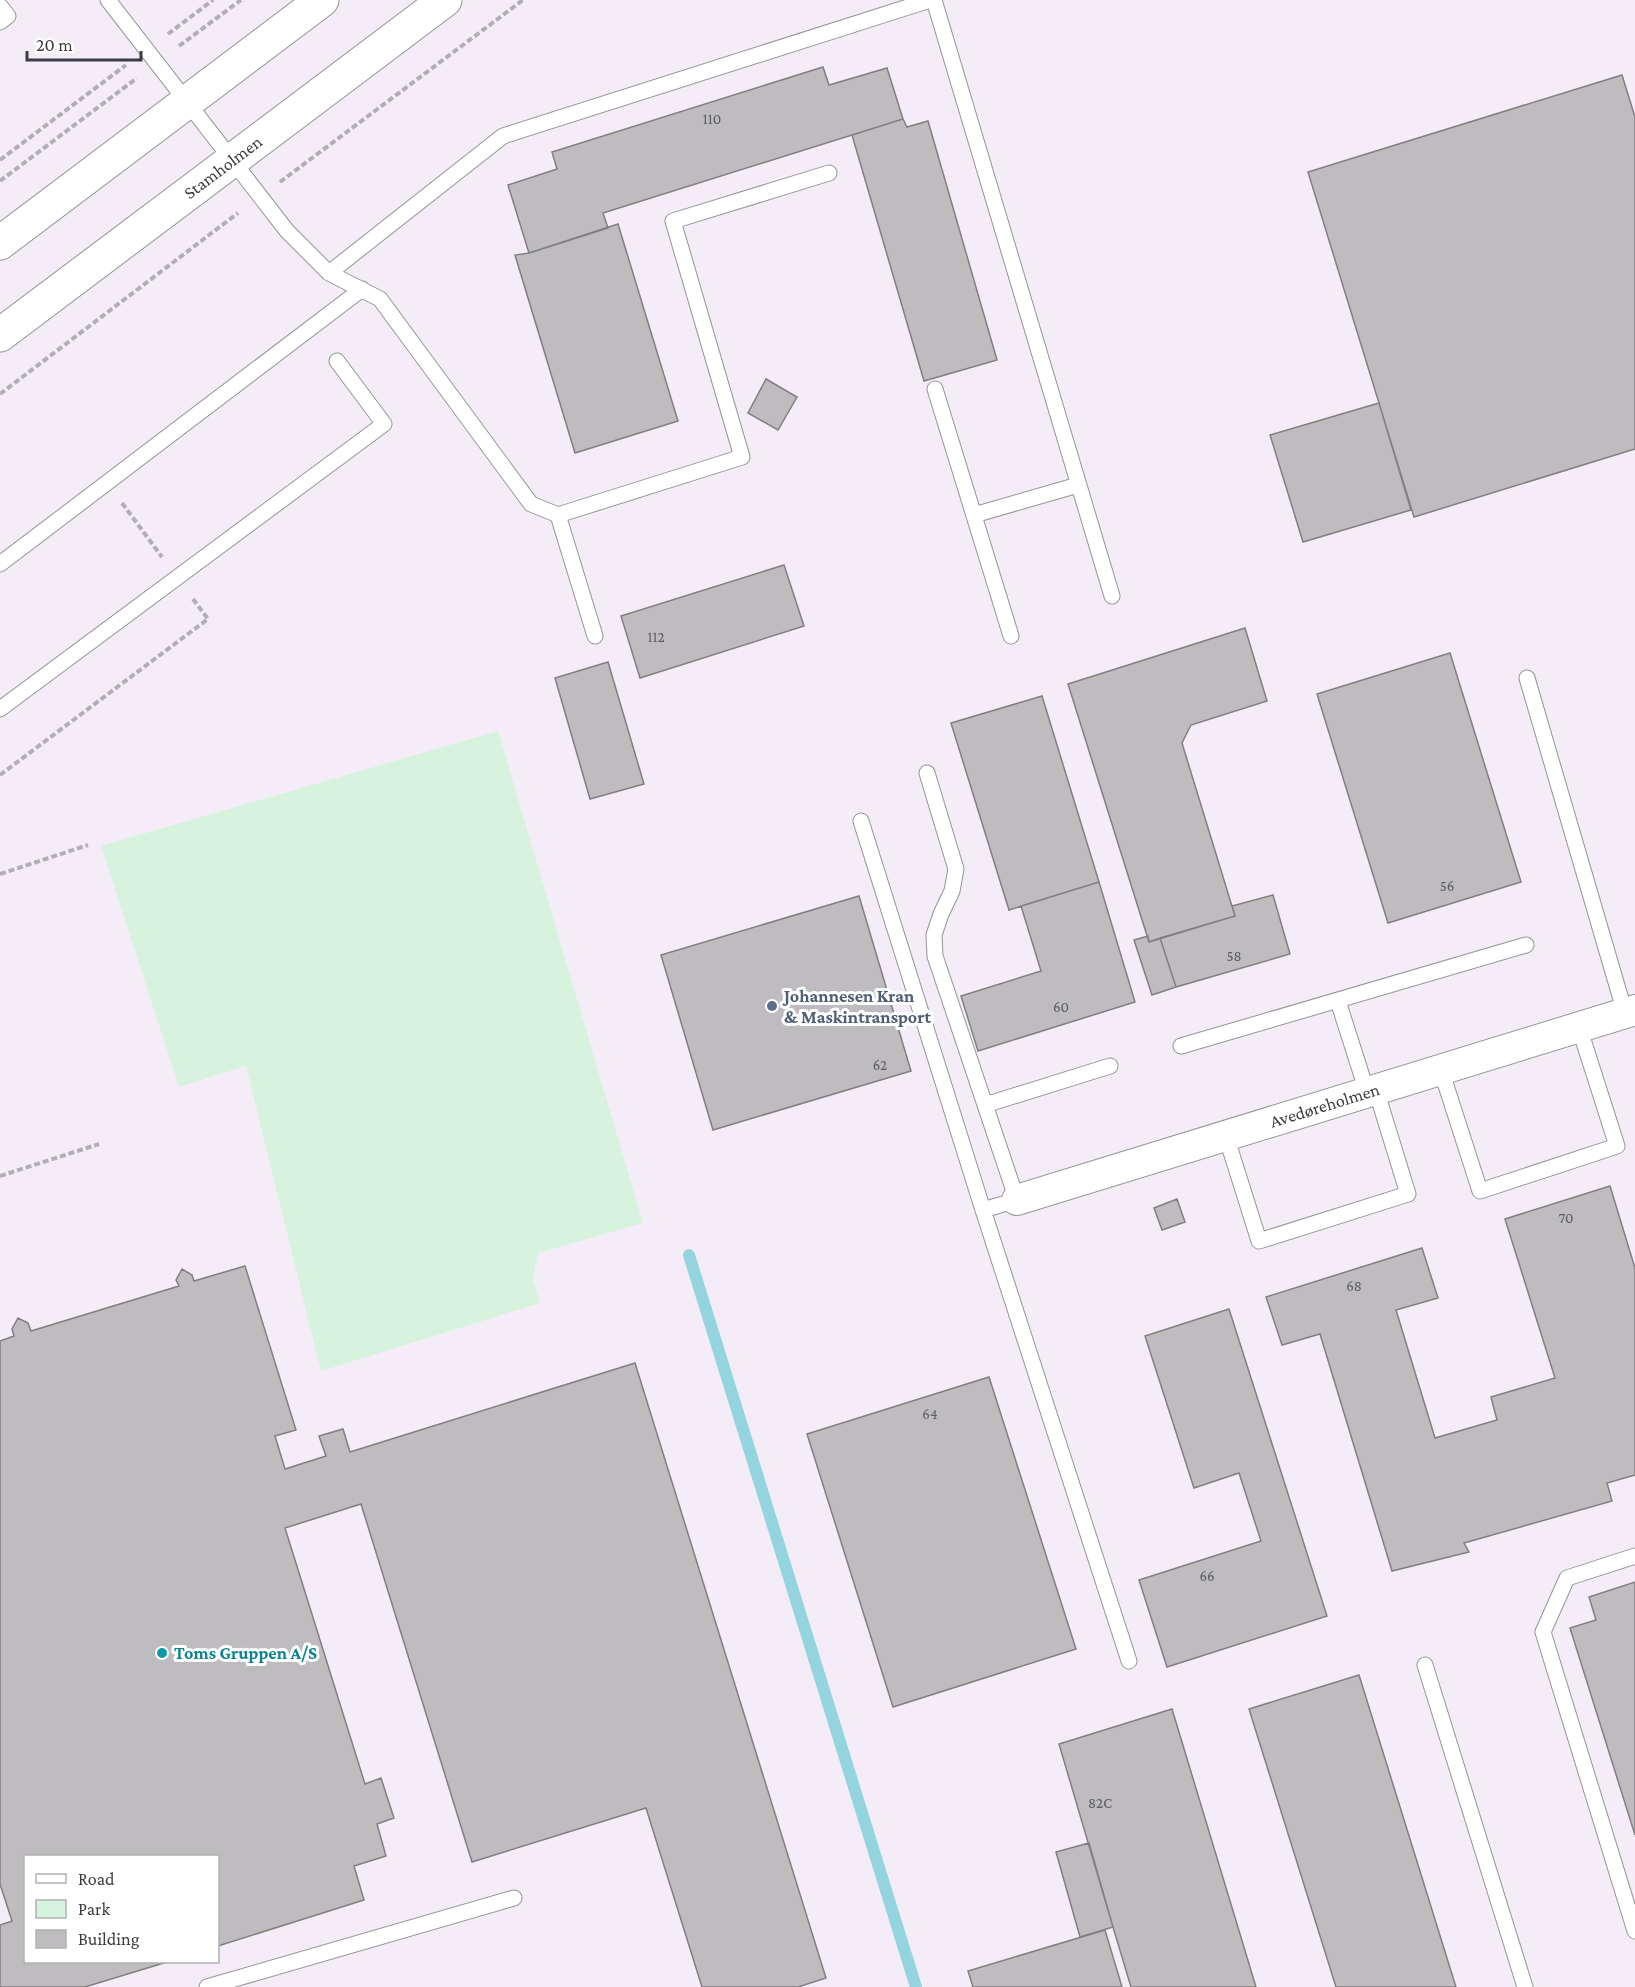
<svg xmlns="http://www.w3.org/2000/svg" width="1635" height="1987" font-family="'Crimson Pro',serif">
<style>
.built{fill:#f4edf8;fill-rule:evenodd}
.green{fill:#d7f3dd}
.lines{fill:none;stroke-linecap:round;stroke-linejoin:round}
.stream{stroke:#94d4de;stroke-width:12}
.building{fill:#bebcbf;stroke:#817f82;stroke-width:1.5}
.lane-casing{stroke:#959497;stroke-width:17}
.street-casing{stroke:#959497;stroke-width:32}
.secondary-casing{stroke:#959497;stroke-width:35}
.path{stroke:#b1afb2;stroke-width:4;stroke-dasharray:6 3;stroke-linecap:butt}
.lane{stroke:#fff;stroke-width:15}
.street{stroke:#fff;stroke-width:30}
.secondary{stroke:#fff;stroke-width:33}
.service-dot{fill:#5c6f8a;stroke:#fff;stroke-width:2}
.culture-dot{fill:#0f9aa8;stroke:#fff;stroke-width:2}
.labels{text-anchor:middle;stroke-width:6;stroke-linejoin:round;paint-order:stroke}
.number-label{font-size:15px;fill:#5d5c5e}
.street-label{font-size:18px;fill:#3d3c3e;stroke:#fff}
.service-label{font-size:18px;font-weight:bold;fill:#4e5e75;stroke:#fff;text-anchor:start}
.culture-label{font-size:18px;font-weight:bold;fill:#0d838f;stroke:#fff;text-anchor:start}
</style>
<rect width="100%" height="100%" fill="#fcfafe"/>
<path class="built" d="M0,0h1635v1987h-1635zM26,1856h192v106h-192z"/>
<path class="green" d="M498,731l145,492 -105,30 -5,26 7,24 -219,68 -75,-305 -67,21 -78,-241z"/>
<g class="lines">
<path class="stream" d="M689,1255l227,732"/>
</g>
<path class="building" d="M823,67l6,18 58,-17 16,51 -300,94 5,15 -79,25 -21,-68 49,-16 -5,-17z
M1622,75l13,42v332l-221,68 -106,-345z
M903,119l4,8 21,-6 69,239 -73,21 -72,-246z
M618,224l60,197 -103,32 -60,-198 14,-2z
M766,379l31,18 -19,33 -30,-17z
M1379,403l32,107 -108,32 -33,-107z
M784,565l20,61 -164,52 -19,-62z
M1245,628l22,73 -76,24 -9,18 53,173 -86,26 -81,-258z
M1450,653l71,229 -133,41 -71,-229z
M608,662l36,122 -54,15 -35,-121z
M1042,696l57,186 -90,28 -58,-187z
M1099,882l36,120 -157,49 -17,-55 80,-25 -20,-65z
M1273,895l17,59 -114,33 -16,-49 75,-22 -3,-10z
M859,896l52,175 -198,59 -52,-175z
M1148,936l1,6 11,-4 16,49 -24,8 -18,-55z
M1610,1186l25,82v207l-28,8 5,18 -148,42 5,9 -77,19 -72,-237 -38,11 -16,-48 156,-49 16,50 -42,12 39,128 62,-18 -6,-23 64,-19 -50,-159z
M1177,1199l8,23 -23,8 -8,-22z
M245,1266l51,164 -21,6 10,33 41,-13 -7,-20 24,-7 7,23 285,-89 191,615 -28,9h-96l-56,-179 -174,54 -111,-358 -76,24 80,256 16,-6 13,40 -17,6 9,32 -32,10 10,34 -146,46v-90h-192v106h141l-82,25h-85v-62l12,-4 -12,-37v-543l14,-5 -2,-7 6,-11 10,5 3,8 148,-45 -3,-6 6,-11 10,6 2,6z
M1229,1309l98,307 -160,51 -28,-87 122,-39 -22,-68 -45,15 -49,-152z
M989,1377l87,272 -183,58 -86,-273z
M1635,1582v253l-65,-207 26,-8 -7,-23z
M1359,1675l97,312h-120l-87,-278z
M1172,1709l84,278h-125l-18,-60 -54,-183z
M1089,1843l24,84 -33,10 -24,-85z
M1105,1930l17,57h-149l-5,-16z"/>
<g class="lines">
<g class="lane-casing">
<path id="lane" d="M108,0l179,231 42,42 51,26 151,205 27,11 37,121
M934,0l178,596
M0,6l8,10 -8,6
M329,273l174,-137 427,-136
M935,389l76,247
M558,515l184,-58 -69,-236 156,-48
M974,515l104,-30
M0,564l362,-275
M1527,678l98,335
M0,709l384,-285 -47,-63
M927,773l29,96 -4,22 -11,23 -7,21 1,21 82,244 -34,10
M861,821l122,389 146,451
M1338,1001l29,91
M1181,1046l345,-101
M1441,1070l39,121 137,-45 -38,-119
M985,1105l125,-39
M1226,1136l33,105 149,-47 -32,-104
M1635,1556l-68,22 -24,54 92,299
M1425,1665l100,322
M207,1987l307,-89"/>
</g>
<g class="street-casing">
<g id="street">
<path id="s1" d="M1017,1200l618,-190"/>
</g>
</g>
<g class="secondary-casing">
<g id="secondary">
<path d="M0,243l322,-243"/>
<path id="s2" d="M0,335l445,-335"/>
</g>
</g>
<path class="path" d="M168,34l45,-34
M179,46l62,-46
M0,160l126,-95
M0,181l137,-103
M280,182l243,-182
M0,394l238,-181
M122,503l40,54
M0,775l208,-156 -15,-20
M0,874l88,-29
M0,1176l99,-32"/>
<use href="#lane" class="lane"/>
<use href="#street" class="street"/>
<use href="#secondary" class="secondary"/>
</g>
<circle class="service-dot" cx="772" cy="1006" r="6"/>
<circle class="culture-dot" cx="162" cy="1653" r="6"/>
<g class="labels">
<g class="number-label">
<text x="712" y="124">110</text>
<text x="656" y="642">112</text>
<text x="1447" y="891">56</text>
<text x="1234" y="961">58</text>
<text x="1061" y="1012">60</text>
<text x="880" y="1070">62</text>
<text x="1566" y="1223">70</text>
<text x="1354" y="1291">68</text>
<text x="930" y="1419">64</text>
<text x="1207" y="1581">66</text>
<text x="1100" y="1808">82C</text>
</g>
<g class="street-label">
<text dy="6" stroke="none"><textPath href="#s2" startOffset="279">Stamholmen</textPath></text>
<text dy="6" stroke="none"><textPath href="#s1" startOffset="322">Avedøreholmen</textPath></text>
</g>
<g class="service-label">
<text x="784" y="1002">Johannesen Kran<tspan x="784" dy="21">&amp; Maskintransport</tspan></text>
</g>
<g class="culture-label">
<text x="174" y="1659">Toms Gruppen A/S</text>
</g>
</g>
<rect x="24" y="1855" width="195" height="108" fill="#ffffff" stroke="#b1b1b2" stroke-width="1.5"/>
<rect x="36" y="1874" width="30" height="9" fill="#ffffff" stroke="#b1b1b2" stroke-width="1.5"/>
<text x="78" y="1885" font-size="18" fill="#3d3c3e">Road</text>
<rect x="36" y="1900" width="30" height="18" fill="#d7f3dd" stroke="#b1b1b2" stroke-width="1.5"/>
<text x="78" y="1915" font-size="18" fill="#3d3c3e">Park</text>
<rect x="36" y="1930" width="30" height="18" fill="#bebcbf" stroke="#b1b1b2" stroke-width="1.5"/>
<text x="78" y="1945" font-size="18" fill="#3d3c3e">Building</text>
<path d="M27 51v9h114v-9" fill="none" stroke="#3d3c3e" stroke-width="3"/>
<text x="36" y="51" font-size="18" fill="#3d3c3e" stroke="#ffffff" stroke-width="4.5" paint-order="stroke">20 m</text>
</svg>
